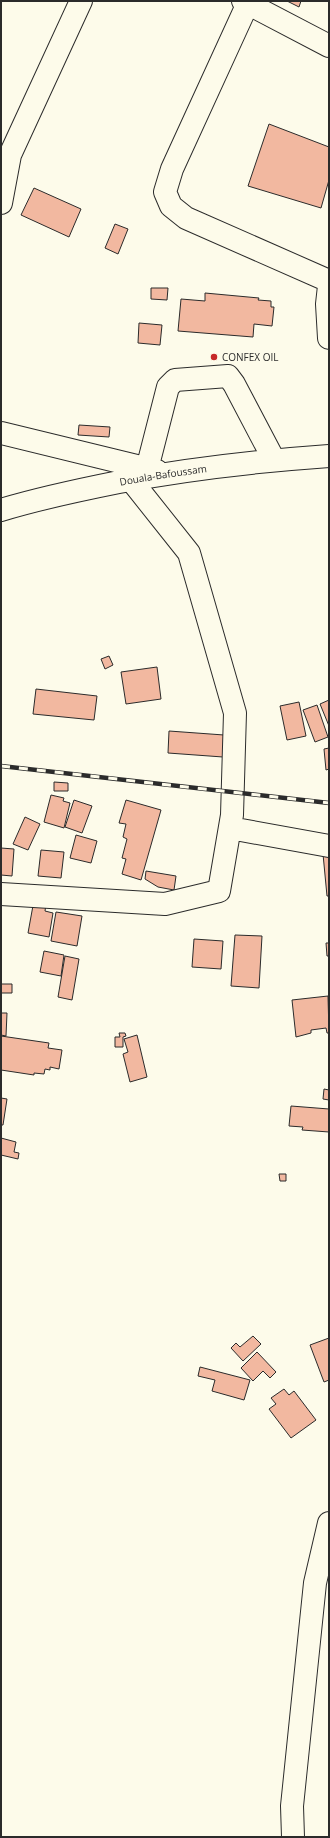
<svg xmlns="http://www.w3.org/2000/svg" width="330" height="1838" font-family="'Open Sans',sans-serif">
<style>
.building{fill:#f2b8a0;stroke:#2b2b2b}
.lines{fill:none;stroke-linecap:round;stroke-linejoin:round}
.minor-casing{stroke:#2b2b2b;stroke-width:24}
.highway-casing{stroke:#2b2b2b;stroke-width:24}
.minor{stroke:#fdfbea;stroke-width:22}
.highway{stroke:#fdfbea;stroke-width:22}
.rail-casing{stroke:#2b2b2b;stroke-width:4.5}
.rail{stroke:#fdfbea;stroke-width:3;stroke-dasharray:9;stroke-linecap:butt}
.poi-dot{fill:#c62828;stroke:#fdfbea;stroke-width:1.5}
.labels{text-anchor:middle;stroke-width:3;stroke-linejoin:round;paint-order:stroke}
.poi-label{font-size:10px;fill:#2b2b2b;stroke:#fdfbea;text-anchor:start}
.street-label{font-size:10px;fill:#2b2b2b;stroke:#fdfbea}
</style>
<rect width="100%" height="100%" fill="#fdfbea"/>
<path class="building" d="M287,1h14l-2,6z
M269,124l60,23v33l-8,28 -73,-22z
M34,188l47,21 -12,28 -48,-22z
M115,224l13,5 -10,25 -13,-6z
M151,288h17l-1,12 -16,-1z
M205,293l54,5 -1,2 13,1v6h3l-2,19 -18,-2 -1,13 -75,-6 3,-32 24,2z
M139,323l23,2 -2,20 -22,-2z
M79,425l31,2 -1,10 -31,-2z
M109,656l4,9 -8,4 -4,-10z
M157,667l4,32 -35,5 -5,-32z
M36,689l61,7 -3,24 -61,-6z
M329,700v26l-9,-22z
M299,702l7,34 -19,4 -7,-34z
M317,705l11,32 -13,5 -12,-32z
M169,731l55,4 -1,22 -55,-4z
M329,748v21l-3,1 -2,-21z
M54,782l14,1v8h-14z
M51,795l13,3 -1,3 7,2 -6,25 -20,-6z
M74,800l18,6 -10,27 -17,-6z
M126,800l35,10 -20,70 -19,-6 4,-15 -4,-1 5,-19 -4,-2 3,-13 -7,-1z
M25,817l15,7 -12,26 -15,-6z
M76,835l21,6 -6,22 -21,-5z
M1,848l13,1 -2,27 -11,-1z
M41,850l23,2 -3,26 -23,-2z
M329,853v43h-2l-4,-42z
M146,871l30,5 -2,14 -16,-3 -13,-8z
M36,889l12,2 -3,20 8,2 -4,24 -21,-4z
M56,912l26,4 -5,30 -26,-5z
M235,935l27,1 -3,52 -28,-2z
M194,939l29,2 -2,28 -29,-2z
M326,943h3v13h-2z
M44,951l20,4 -3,21 -21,-4z
M65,956l14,3 -7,41 -14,-3z
M1,984h11v9h-11z
M328,996l1,37h-2l-1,-5 -15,2v3l-15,4 -4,-37z
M1,1013h6l-1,23 -5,-1z
M119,1033h6l1,3 -3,1v10h-8v-10h5z
M137,1035l10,42 -17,5 -7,-28 5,-2 -4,-13z
M1,1036l48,7 -1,5 14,2 -3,19 -9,-2v3l-5,-1 -1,5 -10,-1v2l-33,-5z
M324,1089l5,1v10l-6,-1z
M1,1098l6,1 -4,26h-2z
M291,1106l38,3v23l-27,-2 1,-3 -14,-1z
M1,1138l15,4 -2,10 5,1 -1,6 -17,-4z
M279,1174h7v7h-6z
M253,1336l8,8 -18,17 -12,-13 5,-5 4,4z
M329,1338v42l-5,2 -14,-37z
M257,1352l19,20 -6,6 -7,-7 -10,10 -12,-13z
M200,1367l50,13 -6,20 -32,-9 3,-11 -17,-4z
M284,1389l5,6 5,-4 22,29 -25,18 -22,-29 7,-5 -5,-6z"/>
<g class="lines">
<g class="minor-casing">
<path id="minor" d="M243,1l86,45
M248,3l-76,166 -7,23 6,14 15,12 143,63
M1,203l9,-48 71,-154
M329,286l-2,18 2,34
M1,433l156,38
M147,469l21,-82 7,-7 53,-4 6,8 40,76
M230,828l99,18
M1,894l164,10 54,-13 13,-76 3,-102 -46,-160 -58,-73
M293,1837l-1,-31 23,-223 14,-60"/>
</g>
<g class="highway-casing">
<g id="highway">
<path id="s1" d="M1,510c39,-12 78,-20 118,-28 69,-13 139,-21 210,-26"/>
</g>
</g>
<use href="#minor" class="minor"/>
<use href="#highway" class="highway"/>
<g class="rail-casing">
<path id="rail" d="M1,766l328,37"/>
</g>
<use href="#rail" class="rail"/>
</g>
<circle class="poi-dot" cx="214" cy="357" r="4"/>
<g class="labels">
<g class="poi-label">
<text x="222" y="361">CONFEX OIL</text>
</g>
<g class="street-label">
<text dy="4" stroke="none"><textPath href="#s1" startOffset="166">Douala-Bafoussam</textPath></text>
</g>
</g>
<rect width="330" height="1838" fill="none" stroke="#2b2b2b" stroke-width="4"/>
</svg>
